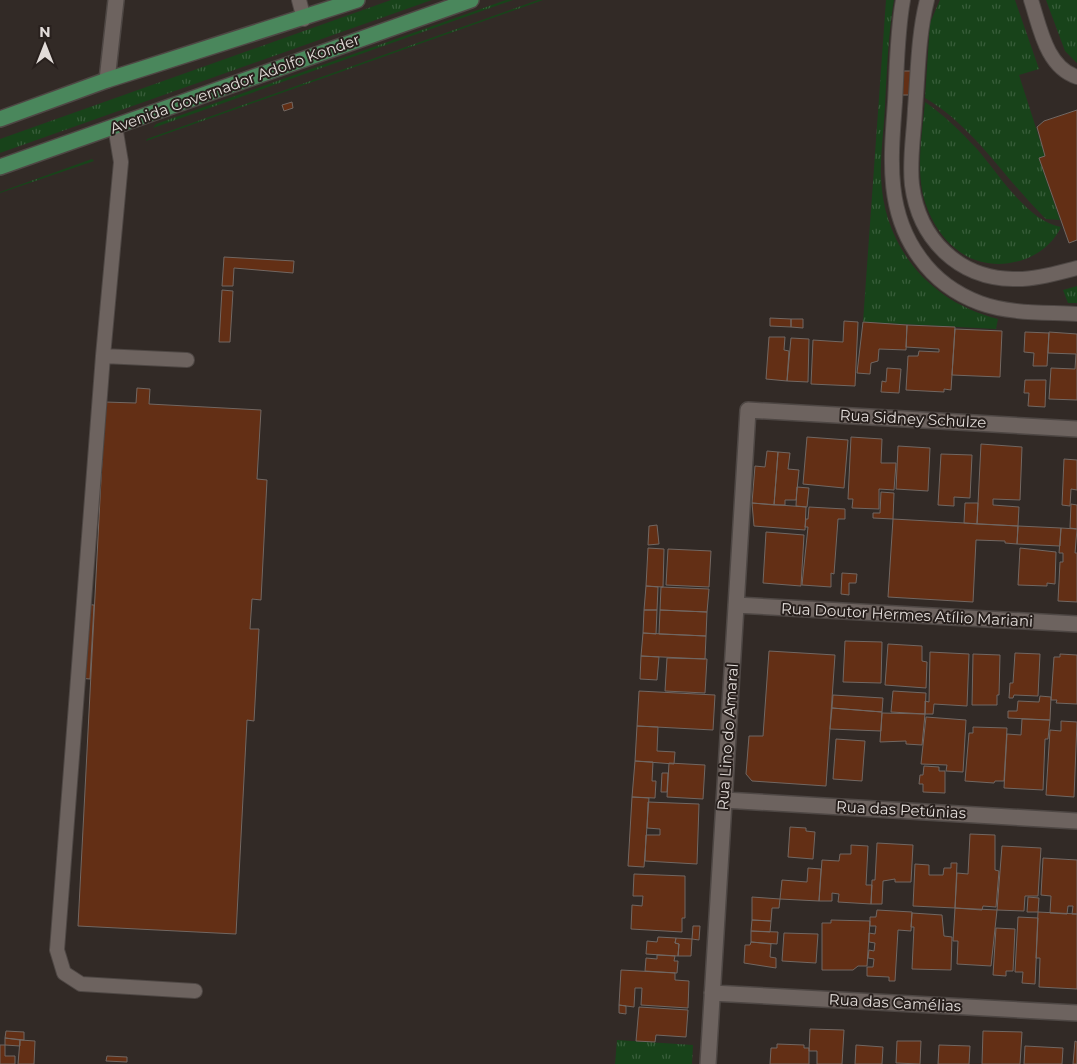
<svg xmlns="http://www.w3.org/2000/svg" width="1077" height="1064" font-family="Montserrat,sans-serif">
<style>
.grass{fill:url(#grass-tufts)}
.building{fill:#632f15;stroke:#716762}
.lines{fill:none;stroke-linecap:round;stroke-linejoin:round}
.service-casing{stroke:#4e4744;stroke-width:16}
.minor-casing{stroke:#4e4744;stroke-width:18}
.primary-casing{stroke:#4e4744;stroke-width:18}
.service{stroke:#6d635f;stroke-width:14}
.minor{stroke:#6d635f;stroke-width:15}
.primary{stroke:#4a875c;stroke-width:15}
.labels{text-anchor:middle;stroke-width:4;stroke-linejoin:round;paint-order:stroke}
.street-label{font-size:15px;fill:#e2dcd9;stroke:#28201d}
</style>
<defs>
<pattern id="grass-tufts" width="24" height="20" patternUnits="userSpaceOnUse" patternTransform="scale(1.25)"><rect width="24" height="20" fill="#18431a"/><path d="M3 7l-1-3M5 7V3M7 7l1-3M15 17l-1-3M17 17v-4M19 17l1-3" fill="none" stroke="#395e3b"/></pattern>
</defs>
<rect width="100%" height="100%" fill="#322a26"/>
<path class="grass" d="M391,0h41l-432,153v-14z
M506,0h7l-360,128 3,-4z
M538,0h5l-397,141 1,-2z
M886,0h8c-6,35 -7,71 -9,106 -1,24 -5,48 -4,72 3,70 49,124 117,141l-2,10 -133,-7z
M940,0h75l24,69 -20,6 26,81 -6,3 21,61 -14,-1 -5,-5c-38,-38 -69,-89 -116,-116l5,-75z
M1046,0h31v63l-12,-12z
M925,102c19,13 36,30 52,47 21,24 51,73 84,78 -18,38 -73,49 -105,22 -14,-11 -24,-27 -30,-44 -11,-32 -4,-69 -1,-103z
M92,159l2,2 -94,32v-1z
M1077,286v17h-9l-5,-13z
M617,1040l76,5 -1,19h-77z"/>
<path class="building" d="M903,71h8l-2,24h-8z
M292,102l1,6 -9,3 -2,-6z
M1077,110v130l-8,3 -30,-85 6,-2 -8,-29 7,-6z
M224,257l70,4 -1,12 -59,-5 -1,18h-11z
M222,290l11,1 -3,51h-11z
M770,318l21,1v8l-21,-1z
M791,319h12v9l-12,-1z
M844,321l14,1 -3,64 -44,-2 2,-44 30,2z
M863,322l44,3 -1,25 -27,-1 -1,12 -7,2 -1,11 -13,-1z
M907,325l48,2 -4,63 -7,-1v3l-38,-2 2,-34h10l1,-5 20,1v-3l-33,-2z
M955,329l47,2 -2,46 -48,-2z
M1025,332l24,1 -2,33h-14l1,-13 -10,-1z
M1049,332l28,2v66l-28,-1 2,-31 24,1 1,-15 -28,-1z
M769,337h16l-1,13 5,1 -2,30 -21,-2z
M791,338l18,1 -1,43 -21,-1z
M887,368l14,1 -2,24 -18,-1 1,-11 4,1z
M1025,380h21l-1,27 -17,-1 1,-13h-5z
M137,388l13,1 -1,15 112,6 -4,69 10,1 -6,120 -9,-1 -2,30h9l-5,92 -7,-1 -11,214 -158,-8 27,-524 31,1z
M807,437l41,3 -4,48 -41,-4z
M851,437l31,2 -1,24h15l-2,27 -15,-1v20l-27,-1 1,-9h-5z
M981,444l41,3 -2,53 -27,-1v6l26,2 -1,19 -41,-2z
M898,446l32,2 -2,43 -32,-2z
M767,451l11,1 -4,53 -22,-2 3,-37 10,1z
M778,452l12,1 -2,16 11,1 -3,30h-11v5h-11z
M941,454l31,1 -2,43 -16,-1v9l-16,-1z
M1064,459l13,1v30l-6,-1 -1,17 -8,-1z
M797,487l12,1 -2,19 -11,-1z
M881,492l13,1 -1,26 -20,-1v-5h7z
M752,503l54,4 -1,23 -51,-4z
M965,503h13l-1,21 -13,-1z
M1071,504l6,1v24l-7,-1z
M809,507l36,2v10h-7l-4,55 -3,-1v14l-29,-2 6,-58h-3l1,-8h2z
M893,519l125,7 -1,18 -12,-1v-2l-29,-1 -3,62 -85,-5z
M657,525l2,19 -11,1 1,-19z
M1018,526l43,2 -1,18 -43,-2z
M1061,528l16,1 -2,24h2v49l-19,-1 2,-39h3v-9h-4z
M766,532l38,3 -3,51 -38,-3z
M648,548l16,1 -1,38 -17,-1z
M1020,548l36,4 -1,32 -8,-1v3l-29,-1z
M668,549l43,2 -2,36 -43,-2z
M842,573l15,1 -1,9h-7v12l-8,-1z
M646,586l12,1 -1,23h-13z
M661,587l48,2 -2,23 -47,-2z
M81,604l13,1 -4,74 -12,-1z
M644,610h13l-1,24 -13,-1z
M660,610l47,2 -1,24 -47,-2z
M643,633l63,3 -1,23 -64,-3z
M845,641l37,1 -1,41 -38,-1z
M888,644l34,2v15l5,1 -1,26 -41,-3z
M769,651l66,4 -9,131 -74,-5 -6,-7 3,-38h14z
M930,652l39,2 -2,52 -33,-2 -1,10h-8v-13l4,1z
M1015,653l25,1 -2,42 -24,-1 -1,3h-4l1,-15h3z
M973,654l27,1 -1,40h-2v10h-25z
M1060,654l17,1v49l-21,-1 1,-3h-6l3,-43h6z
M641,656l18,1 -2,23 -17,-1z
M667,658l40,1 -2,34 -40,-2z
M639,691l76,4 -2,35 -76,-4z
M893,691l33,2 -1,21 -34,-2z
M833,695l50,3 -1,14 -50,-4z
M1040,696l11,1 -1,23 -42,-2v-7h9l1,-10 21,1z
M832,708l50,4 -1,19 -51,-2z
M882,713l43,1 -3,31 -16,-1v-3l-26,1z
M926,717l40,3 -3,52 -17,-1 1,-6 -26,-1z
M1022,719l28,1 -2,19h-3l-2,51 -39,-2 3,-54 14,1z
M1061,721l16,1 -3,75 -28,-2 4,-65 11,1z
M637,726l21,1 -1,24 18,1 -1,12 -39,-3z
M973,727l34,1 -3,53h-9l-1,2 -29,-2 4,-48h4z
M836,739l29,2 -3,40 -29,-2z
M635,761l18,1 -1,19h4l-1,17 -23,-1z
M669,763l36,2 -2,34 -36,-2z
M924,766l15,1v4h6v22l-22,-1v-8h-4l1,-9h3z
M662,773h6l-1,19h-6z
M632,797l17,1 -5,69 -16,-1z
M648,802l51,2 -2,60 -52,-3 1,-26h14v-6l-13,-1z
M790,827l16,1v3l9,1 -2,27 -25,-2z
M970,834l25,1v35l4,1 -3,36 -13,-1 -1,4 -27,-2 2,-35 11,1z
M877,843l36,2 -2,37h-16v-3l-12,2 -1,23h-11l1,-24h3z
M851,845l17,1 -2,39h6l-1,19 -33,-2 1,-8 -7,-1v8h-13l3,-41 17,1 1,-7h11z
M1002,846l39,2 -3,48h-13l-1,15 -27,-1z
M1043,858l34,2v54h-5l1,-8h-5l-1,8 -17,-1 1,-17 -10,-1z
M951,863h6l-2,45 -42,-2 2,-42 14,1v10h14l1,-7h7z
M808,868l13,1 -2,32 -39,-2 2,-19 25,2z
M634,874l51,2v42h-3v14l-51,-3 1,-24 10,1 1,-10h-10z
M752,897l28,2 -1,9h-7l-1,13 -19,-1z
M1028,897l11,1 -1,14h-11z
M955,908l42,2 -6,56 -34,-2 1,-23h-5z
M877,910l35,2 -1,19 -13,-1 -3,51h-6v-4l-22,-1v-9h6l1,-8 -6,-1 1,-8 5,1 1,-8 -6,-1v-9l6,1 1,-8h-6v-9h6z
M1038,912l39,2v75l-38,-2 1,-29h-4z
M912,913l30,2 2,21 8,1 -1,33 -39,-1 2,-42h-3z
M1018,917l20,1 -3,66 -13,-1 1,-11h-8z
M752,920l19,1 -1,11 -19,-1z
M831,920l39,1 -3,45h-9l-5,4h-31v-47h9z
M693,926h7l-1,14 -7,-1z
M996,928l19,1 -2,42h-7v5l-13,-1z
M751,931l27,1 -1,12 -26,-2z
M784,933l34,1 -2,29 -34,-2z
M658,937l18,1 -1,5 4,1 -1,12 -32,-2 1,-13 10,1z
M676,938l16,1 -1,17h-13l1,-12 -4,-1z
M751,942l20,2 -1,13 6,1v10l-32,-5 1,-18h5z
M657,955l18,1 -1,5h4l-1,12 -32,-2 1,-13 11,1z
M621,970l54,3v7l14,1 -1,27 -47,-3 1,-17h-7l-1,19 -15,-2z
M619,1005l7,1v8l-7,-1z
M639,1007l49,3 -2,27 -30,-2 -1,7 -19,-1z
M810,1029l34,1 -2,34h-25v-13h-8z
M6,1031l18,1v8l-19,-2z
M983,1031l39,1 -2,32h-38z
M5,1038l15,2v6l-15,-1z
M20,1040l15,1 -1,23h-16z
M897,1041h24l-1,23 -24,-1z
M1075,1041l2,1v22h-4z
M777,1044l27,1v3h5v16h-39l1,-16h6z
M0,1045h5v11h10v8h-15z
M856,1045l27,2 -1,17h-27z
M939,1045l31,1 -1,18h-31z
M1025,1046l38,2 -1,16h-38z
M107,1056l20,1v5l-21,-1z"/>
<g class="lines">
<g class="service-casing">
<path id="service" d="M299,0l5,19
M903,0c-6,33 -6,68 -8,102 -4,55 -10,109 25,156 15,21 36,36 60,45 30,11 65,9 97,11
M927,0c-9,36 -9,73 -12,109 -1,25 -6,51 -3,76 7,54 46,93 101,94 21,1 44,-6 64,-11
M1031,0c9,27 15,67 46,77
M115,126l6,36 -18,194 -46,594 7,23 17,11 114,7
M103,356l84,4"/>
</g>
<g class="minor-casing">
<path id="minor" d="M107,80l9,-80
M736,605l341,19
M724,800l353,21
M712,993l365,20
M708,1064l40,-654 329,19"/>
</g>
<g class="primary-casing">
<path id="primary" d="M0,119l107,-39 250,-80
M0,167l471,-167"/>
</g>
<use href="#service" class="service"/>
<use href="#minor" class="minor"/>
<use href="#primary" class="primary"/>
</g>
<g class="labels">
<g class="street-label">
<text transform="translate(235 84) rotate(-20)" y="5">Avenida Governador Adolfo Konder</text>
<text transform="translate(913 419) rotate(3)" y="5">Rua Sidney Schulze</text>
<text transform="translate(907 615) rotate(3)" y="5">Rua Doutor Hermes Atílio Mariani</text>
<text transform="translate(728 737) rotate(-86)" y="5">Rua Lino do Amaral</text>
<text transform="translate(901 810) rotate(3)" y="5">Rua das Petúnias</text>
<text transform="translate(895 1003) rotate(3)" y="5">Rua das Camélias</text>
</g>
</g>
<g transform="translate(45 45)" stroke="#28201d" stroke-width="4" paint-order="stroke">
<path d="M0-4L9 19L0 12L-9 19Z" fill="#e2dcd9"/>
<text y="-8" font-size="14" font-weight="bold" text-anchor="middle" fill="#e2dcd9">N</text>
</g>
</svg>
